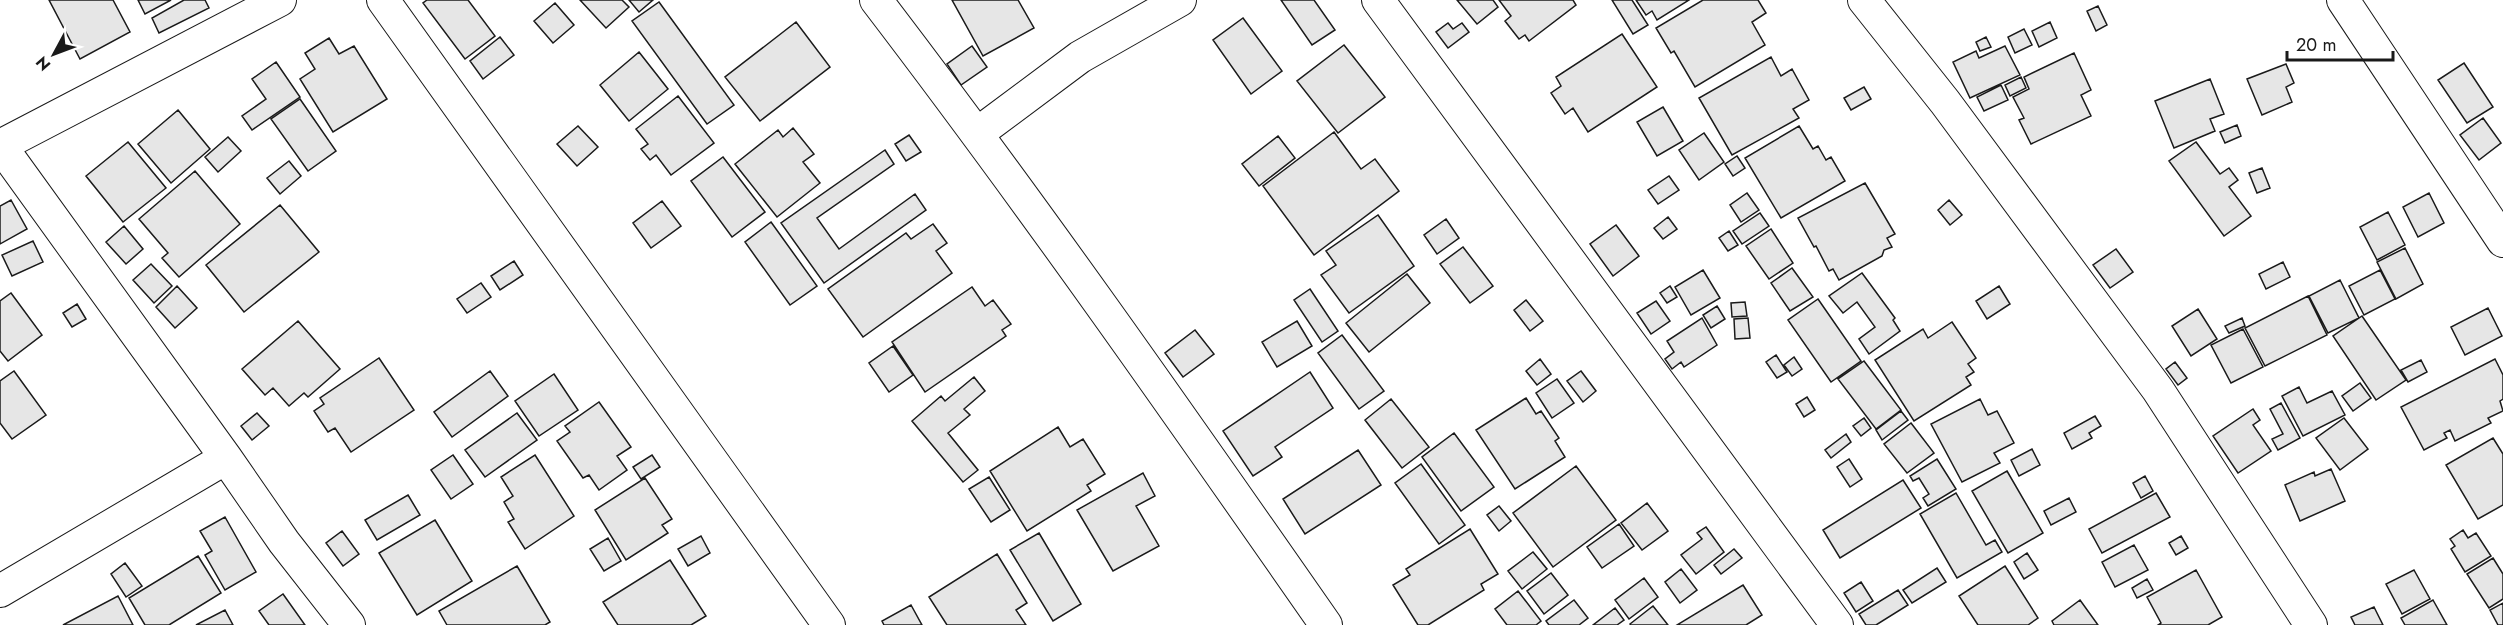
<svg xmlns="http://www.w3.org/2000/svg" width="2503" height="625" font-family="Jost,sans-serif">
<style>
.building{fill:#e6e6e6;stroke:#1a1a1a;stroke-width:1.5}
.lines{fill:none;stroke-linecap:round;stroke-linejoin:round}
.street-casing{stroke:#1a1a1a;stroke-width:34}
.street{stroke:#fff;stroke-width:32}
</style>
<rect width="100%" height="100%" fill="#fff"/>
<path class="building" d="M49,0h64l17,32 -50,27z
M138,0h33l-26,14z
M184,0h21l4,8 -50,25 -7,-15z
M427,0h41l27,36 -30,23 -42,-56z
M580,0h42l7,7 -23,21z
M629,0h24l-14,12z
M952,0h66l16,28 -51,28z
M1281,0h33l21,30 -23,15z
M1457,0h36l5,7 -21,17z
M1499,0h74l3,5 -47,36 -4,-6 -6,4 -14,-18 6,-5z
M1612,0h20l16,25 -15,9z
M1636,0h53l-32,20 -5,-9 -6,4z
M1703,0h55l8,13 -14,9 13,23 -70,42 -21,-36 -3,2 -15,-25z
M659,2l75,103 -27,19 -75,-103z
M555,3l19,22 -21,18 -19,-22z
M2098,6l9,19 -11,6 -9,-20z
M1243,18l39,53 -31,23 -38,-54z
M796,22l34,45 -70,54 -35,-44z
M2050,22l7,16 -18,9 -7,-16z
M1448,23l5,6 9,-6 7,9 -21,16 -12,-16z
M2024,29l8,16 -17,8 -7,-16z
M1622,34l35,53 -69,45 -15,-24 -8,6 -14,-21 10,-7 -5,-9z
M500,37l14,18 -31,24 -13,-18z
M1986,37l5,10 -11,4 -4,-9z
M329,38l10,16 15,-8 33,53 -54,33 -33,-53 15,-10 -10,-16z
M1344,45l41,52 -47,36 -41,-52z
M972,46l15,21 -26,18 -14,-21z
M2005,46l15,29 -50,23 -17,-36 23,-11 3,7z
M639,52l29,37 -39,32 -29,-36z
M2074,53l17,37 -10,5 10,21 -60,28 -12,-24 5,-2 -11,-21 16,-8 -5,-12z
M1771,57l10,19 11,-7 17,31 -16,9 6,9 -67,37 -33,-57z
M276,62l24,35 -48,33 -10,-14 24,-17 -14,-20z
M2464,63l29,44 -26,16 -29,-43z
M2286,64l8,19 -8,4 6,15 -30,13 -15,-36z
M2021,77l5,11 -16,8 -5,-11z
M2210,79l14,35 -14,5 5,12 -41,17 -19,-47z
M2001,85l7,15 -24,11 -7,-14z
M1864,87l7,12 -20,11 -7,-12z
M678,96l36,47 -43,32 -15,-20 -6,5 -9,-11 7,-5 -12,-15z
M300,99l36,52 -28,20 -37,-52z
M1663,107l20,34 -26,15 -20,-34z
M178,110l32,39 -39,34 -33,-39z
M2483,118l18,25 -22,17 -19,-25z
M2237,125l4,11 -16,7 -5,-11z
M578,126l20,21 -21,19 -20,-22z
M1799,126l14,23 5,-3 8,14 5,-3 14,24 -64,37 -36,-60z
M793,128l21,26 -11,8 17,21 -43,34 -42,-53 43,-34 5,7z
M1334,132l27,37 14,-10 24,32 -85,64 -51,-69z
M1704,133l20,29 -25,18 -20,-30z
M909,135l12,17 -15,9 -11,-17z
M1278,136l17,22 -36,28 -17,-22z
M228,137l13,14 -23,21 -13,-15z
M128,142l38,46 -43,34 -37,-46z
M2196,142l24,32 9,-6 9,12 -9,7 22,29 -27,20 -55,-75z
M885,150l9,14 -77,54 22,31 76,-55 11,16 -102,73 -43,-60z
M1737,156l8,12 -12,8 -8,-12z
M723,157l42,55 -33,25 -41,-56z
M289,161l12,15 -21,18 -13,-16z
M2262,168l8,20 -13,5 -8,-20z
M195,171l45,53 -61,53 -17,-19 6,-5 -29,-34z
M1669,176l10,14 -21,14 -10,-14z
M1865,183l30,51 -8,4 5,9 -8,3 -2,6 -43,24 -6,-11 -4,2 -13,-25 -2,1 -16,-29z
M1747,193l12,17 -18,12 -11,-17z
M2429,193l15,30 -26,14 -15,-30z
M11,200l16,29 -27,15v-38z
M1949,200l13,15 -12,10 -12,-15z
M662,201l19,25 -30,22 -18,-25z
M280,205l39,47 -75,60 -38,-47z
M2388,212l17,33 -28,15 -17,-33z
M1760,213l9,13 -27,18 -9,-13z
M1378,215l36,51 -65,47 -28,-38 15,-10 -10,-14z
M1668,217l9,12 -14,10 -9,-11z
M1446,219l13,19 -22,16 -13,-19z
M771,222l46,64 -27,19 -45,-63z
M933,224l14,19 -11,8 16,22 -89,64 -35,-48 78,-56 5,6z
M1616,225l23,31 -26,20 -23,-32z
M124,226l19,23 -17,15 -20,-22z
M1771,229l22,34 -24,16 -23,-33z
M1729,231l9,14 -10,6 -9,-13z
M33,241l10,21 -31,14 -10,-21z
M1463,247l30,39 -23,17 -30,-39z
M2405,248l18,36 -27,15 -19,-37z
M2116,249l17,23 -23,16 -17,-23z
M514,261l9,14 -23,15 -9,-14z
M2283,262l7,15 -24,12 -7,-15z
M151,264l21,22 -18,17 -21,-23z
M1792,268l21,29 -23,14 -19,-28z
M1703,270l17,28 -29,17 -16,-28z
M2380,270l15,29 -31,16 -15,-29z
M1862,273l33,45 -2,2 7,11 -31,23 -10,-15 16,-12 -18,-25 -14,11 -14,-17z
M1407,274l23,29 -61,49 -23,-29z
M2340,280l19,38 -31,15 -19,-37z
M481,283l10,14 -24,16 -10,-14z
M177,286l20,22 -22,20 -19,-21z
M1670,286l7,11 -10,6 -7,-10z
M1999,286l11,18 -23,15 -11,-18z
M972,287l13,19 8,-6 18,24 -9,6 4,6 -81,56 -33,-50z
M1310,289l28,42 -16,11 -28,-42z
M11,293l31,42 -34,26 -8,-10v-50z
M2308,296l19,39 -62,31 -20,-38z
M1818,299l43,62 -30,21 -43,-62z
M1526,300l17,21 -13,10 -16,-21z
M1656,301l14,20 -19,13 -14,-21z
M1745,302l2,14 -15,1 -1,-14z
M77,304l9,15 -14,8 -9,-14z
M1717,306l8,13 -14,9 -8,-13z
M2488,308l14,28 -37,19 -14,-28z
M2198,309l19,30 -26,17 -19,-30z
M2362,316l44,64 -30,20 -43,-64z
M1702,318l15,27 -33,22 -3,-5 -9,7 -7,-10 9,-7 -7,-11z
M1748,318l2,20 -15,1 -1,-20z
M2242,318l3,8 -16,7 -4,-7z
M298,321l42,48 -32,28 -4,-4 -15,13 -16,-18 -8,7 -23,-26z
M1297,321l15,25 -35,21 -15,-25z
M1952,322l24,36 -8,6 6,8 -8,5 5,8 -57,36 -39,-61 48,-31 5,9z
M2243,329l20,38 -32,16 -20,-38z
M1195,330l19,24 -31,23 -18,-24z
M1342,335l42,56 -25,18 -41,-56z
M893,346l20,29 -24,17 -20,-29z
M1776,355l11,17 -10,6 -11,-16z
M1794,357l8,12 -10,7 -8,-11z
M379,358l35,52 -63,42 -16,-24 -7,4 -14,-21 10,-7 -4,-6z
M1540,359l11,15 -14,11 -11,-14z
M2495,359l8,16v24l-3,2 3,10 -15,7 3,5 -36,18 -5,-11 -6,3 3,5 -23,12 -23,-43z
M2421,360l6,12 -19,10 -7,-12z
M1864,361l37,49 -25,19 -38,-50z
M2175,362l12,16 -9,7 -12,-16z
M14,371l32,44 -34,24 -12,-16v-42z
M490,371l18,25 -56,41 -18,-25z
M1581,371l15,20 -13,11 -16,-21z
M1310,372l23,36 -58,39 7,10 -29,19 -30,-45z
M554,374l24,36 -39,26 -24,-35z
M974,377l11,14 -21,18 6,6 -22,18 30,37 -15,12 -51,-61 29,-25 4,5z
M1557,379l17,24 -22,15 -16,-25z
M2360,383l11,15 -18,13 -11,-15z
M2299,387l8,16 25,-12 13,24 -42,21 -21,-40z
M1807,397l8,13 -11,7 -8,-13z
M1526,398l10,16 5,-3 18,27 -4,3 10,16 -50,32 -39,-59z
M1391,399l38,48 -27,21 -37,-48z
M1980,399l8,16 9,-4 17,32 -20,10 6,10 -38,19 -31,-58z
M599,402l32,45 -14,9 10,14 -28,20 -10,-15 -6,3 -26,-37 13,-9 -5,-6z
M2281,403l19,35 -22,12 -6,-11 11,-5 -13,-25z
M2253,409l7,11 -7,5 18,26 -33,22 -25,-37z
M1901,411l7,9 -26,20 -6,-10z
M257,413l12,13 -17,14 -11,-14z
M517,413l20,27 -52,37 -20,-27z
M2095,416l6,10 -12,7 3,5 -20,11 -8,-16z
M1864,418l7,10 -10,8 -8,-10z
M2344,418l24,31 -28,21 -24,-32z
M1911,423l23,30 -27,20 -23,-29z
M1058,427l12,20 13,-8 22,35 -18,11 4,6 -64,40 -37,-60z
M1454,433l40,54 -33,24 -39,-54z
M1846,434l5,8 -20,16 -6,-8z
M2493,438l10,16v51l-25,14 -32,-54z
M2032,449l8,16 -21,11 -8,-16z
M1358,450l23,35 -76,49 -22,-35z
M453,455l20,29 -22,15 -20,-29z
M535,455l39,61 -49,33 -17,-27 6,-3 -10,-17 9,-6 -12,-19z
M652,455l8,12 -19,12 -8,-12z
M1849,459l13,20 -12,8 -13,-20z
M1937,459l19,30 -28,17 -5,-8 6,-4 -10,-16 -6,3 -3,-5z
M1421,464l44,61 -26,19 -44,-61z
M1576,466l40,54 -63,47 -40,-54z
M2331,469l14,32 -45,20 -15,-36 29,-13 1,4z
M2007,471l36,62 -35,20 -36,-62z
M1143,473l12,23 -19,10 23,40 -46,25 -36,-61z
M2145,476l8,15 -12,7 -8,-15z
M989,477l21,33 -19,12 -22,-33z
M645,478l27,41 -10,6 6,8 -42,27 -31,-50z
M1903,480l18,28 -81,50 -17,-28z
M1956,493l30,52 9,-5 7,12 -45,26 -37,-64z
M2156,493l14,24 -68,36 -13,-24z
M408,495l12,20 -43,25 -12,-20z
M2069,498l7,14 -25,13 -7,-14z
M1647,503l21,28 -26,19 -21,-27z
M1499,506l12,15 -12,10 -12,-16z
M225,517l31,55 -31,18 -20,-35 7,-4 -12,-20z
M435,520l37,61 -55,34 -38,-62z
M1619,524l15,22 -32,22 -15,-21z
M1706,527l18,25 -28,22 -15,-19 21,-16 -5,-6z
M1470,529l28,45 -17,10 3,6 -56,35h-10l-25,-40 17,-10 -4,-6z
M2463,530l5,8 8,-5 15,23 -26,16 -14,-23 4,-3 -5,-7z
M342,531l17,23 -16,12 -17,-23z
M1039,533l42,71 -28,17 -43,-71z
M701,536l9,17 -22,13 -10,-17z
M2181,536l7,12 -12,7 -7,-12z
M608,538l13,23 -17,10 -14,-22z
M2134,545l14,25 -33,17 -13,-25z
M1734,549l8,9 -21,16 -7,-9z
M1533,552l14,17 -25,20 -14,-18z
M2027,553l11,17 -14,9 -10,-17z
M997,554l30,49 -11,7 10,15h-79l-18,-28z
M198,556l23,37 -52,32h-24l-16,-27z
M2493,558l10,16v25l-14,9 -22,-34z
M670,560l36,56 -15,9h-73l-15,-23z
M125,563l17,23 -16,11 -15,-23z
M517,566l33,56 -5,3h-98l-8,-14z
M2005,566l33,52 -10,7h-50l-19,-29z
M1937,568l9,14 -34,21 -9,-13z
M1681,569l16,21 -17,13 -15,-21z
M2196,570l26,47 -14,8h-50l3,-2 -14,-26z
M2414,570l16,29 -28,15 -16,-30z
M1551,573l17,22 -24,19 -17,-23z
M1644,578l14,19 -29,22 -14,-19z
M2147,579l6,11 -16,8 -5,-10z
M1861,582l12,19 -17,11 -12,-19z
M1743,585l19,30 -16,10h-69z
M1898,590l10,15 -32,20h-10l-7,-11z
M1518,591l23,30 -5,4h-29l-12,-16z
M283,594l22,31h-36l-10,-14z
M118,596l15,29h-70z
M1574,600l14,18 -9,7h-30l-3,-4z
M2080,600l18,25h-44l-2,-4z
M2433,600l14,25h-42l-4,-7z
M2503,603v22h-5l-8,-15z
M911,605l11,20h-38l-2,-4z
M1653,606l15,19h-37l-1,-1z
M2374,607l9,18h-28l-4,-8z
M1615,608l9,12 -7,5h-24z
M225,610l8,15h-37z"/>
<g class="lines">
<g class="street-casing">
<path id="street" d="M383,0l446,625
M876,0c156,204 303,414 450,625
M1378,0l459,625
M1864,0l81,102 213,288 153,235
M2343,0l160,241
M978,133l102,-76 100,-57
M0,145l226,313 58,84 65,83
M0,146l280,-146
M0,591l226,-133"/>
</g>
<use href="#street" class="street"/>
</g>
<g transform="translate(54 54) rotate(229)" stroke="#ffffff" stroke-width="4.5" paint-order="stroke">
<path d="M0-4.5L10 22L0 15L-10 22Z" fill="#1a1a1a"/>
<text y="-9" font-size="16" font-weight="bold" text-anchor="middle" fill="#1a1a1a">N</text>
</g>
<path d="M2287 51v9h106v-9" fill="none" stroke="#1a1a1a" stroke-width="3"/>
<text x="2296" y="51" font-size="18" fill="#1a1a1a" stroke="#ffffff" stroke-width="4.5" paint-order="stroke">20 m</text>
</svg>
